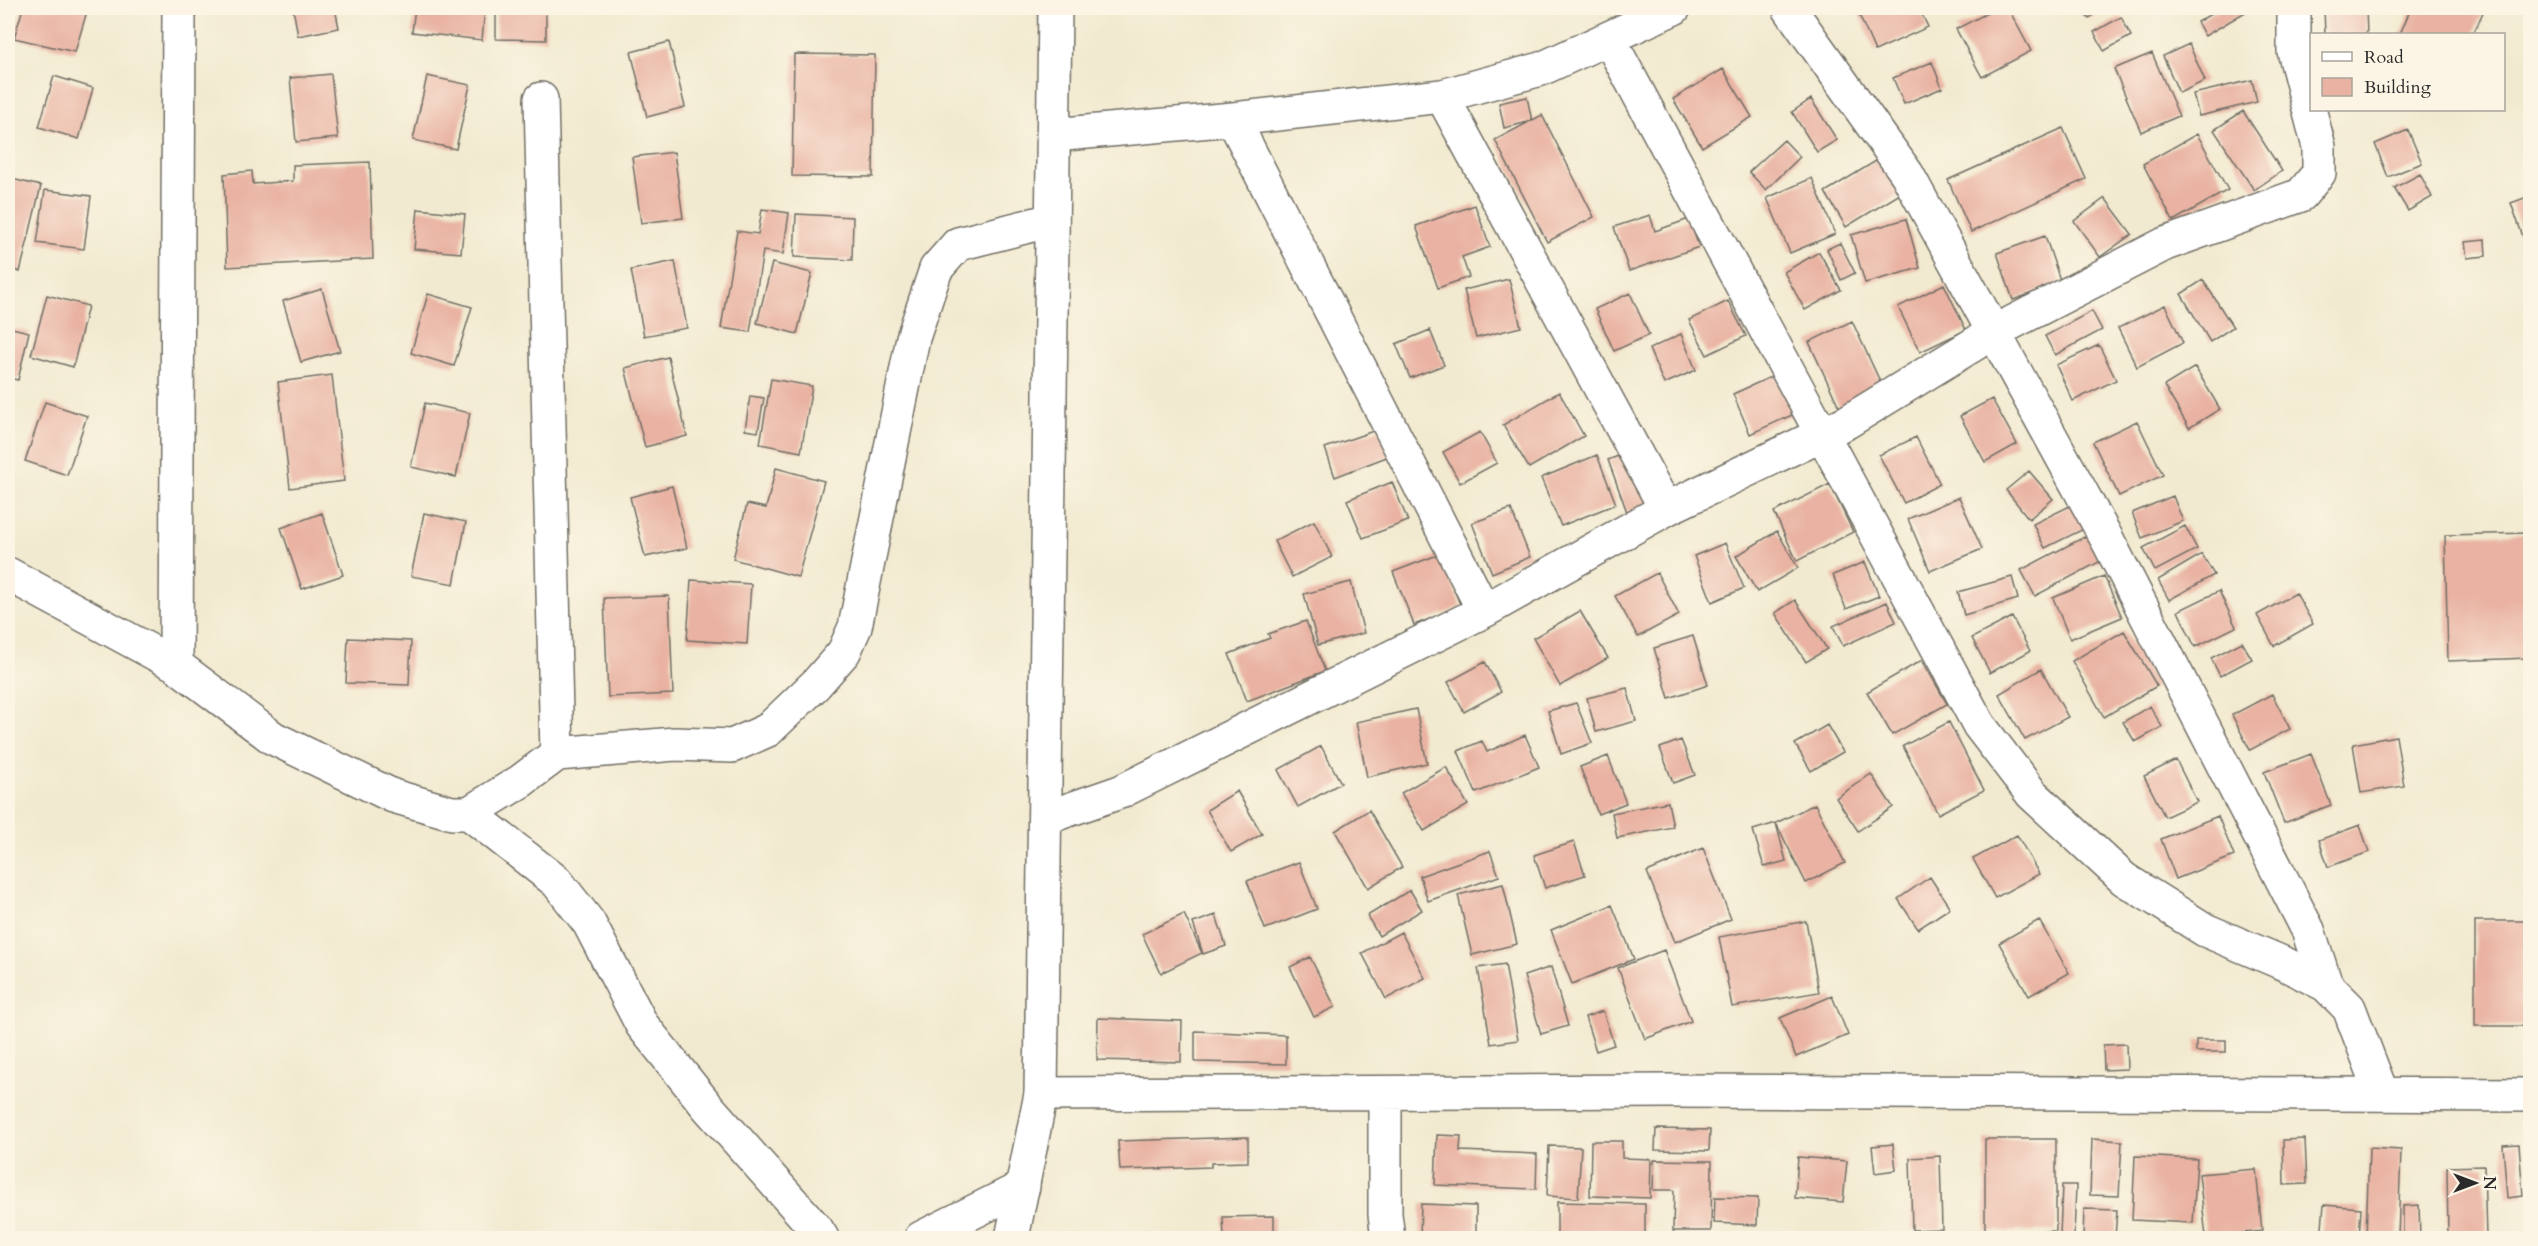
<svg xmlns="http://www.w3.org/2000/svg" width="2538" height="1246" font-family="Cardo,serif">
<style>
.building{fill:#e9b2a2}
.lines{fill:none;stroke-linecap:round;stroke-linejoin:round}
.minor-casing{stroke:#716e65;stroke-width:36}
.tertiary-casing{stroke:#716e65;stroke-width:36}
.minor{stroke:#fff;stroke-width:33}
.tertiary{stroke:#fff;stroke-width:33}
</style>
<rect width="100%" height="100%" fill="#fcf5e5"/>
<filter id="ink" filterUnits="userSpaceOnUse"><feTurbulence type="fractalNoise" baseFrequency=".0167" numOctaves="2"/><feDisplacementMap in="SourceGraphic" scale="12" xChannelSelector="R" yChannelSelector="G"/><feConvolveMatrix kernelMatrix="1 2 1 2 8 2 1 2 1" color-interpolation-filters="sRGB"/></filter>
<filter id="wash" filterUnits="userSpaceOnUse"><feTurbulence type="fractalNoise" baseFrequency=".008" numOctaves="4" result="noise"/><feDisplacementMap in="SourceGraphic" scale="24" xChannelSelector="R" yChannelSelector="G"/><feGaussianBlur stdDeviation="1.35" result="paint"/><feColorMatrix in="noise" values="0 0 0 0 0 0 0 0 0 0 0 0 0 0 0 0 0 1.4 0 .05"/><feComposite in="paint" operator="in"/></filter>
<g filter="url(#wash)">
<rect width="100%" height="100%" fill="#f2ead0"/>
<g id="blocks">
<path class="building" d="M23,8h65l-13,44 -61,-14z
M293,8h42l4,20 -41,8z
M415,8h70l-3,32 -70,-8z
M496,8h50v32l-50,-1z
M1856,8h63l9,19 -53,24z
M1997,8h11l23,43 -49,26 -26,-48z
M2079,8h22l-12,11z
M2221,8h31l-47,28 -8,-14z
M2324,8h42l1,26h-42z
M2411,8h74l-12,26h-73z
M2121,17l10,19 -27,15 -10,-19z
M669,42l16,65 -38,10 -16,-65z
M2189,44l16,37 -26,12 -16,-37z
M2152,53l27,63 -38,16 -27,-63z
M794,54l81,1 -2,122 -81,-1z
M1932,62l10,26 -38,16 -11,-26z
M1723,69l29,48 -50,30 -29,-48z
M331,74l7,64 -42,4 -6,-64z
M54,76l39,12 -14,51 -40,-12z
M427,76l43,9 -14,64 -43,-9z
M2252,80l5,22 -58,14 -6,-22z
M1527,97l5,24 -28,7 -5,-25z
M1811,99l26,41 -20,12 -25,-40z
M2243,111l39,60 -28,19 -40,-60z
M1542,115l52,102 -47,25 -52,-102z
M2063,128l23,51 -115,53 -23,-52z
M2408,130l14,33 -34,14 -13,-33z
M2197,134l31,56 -55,31 -30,-57z
M1784,140l16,17 -34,33 -17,-18z
M674,152l9,66 -42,5 -9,-66z
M1884,156l21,35 -59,36 -21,-35z
M370,162l3,97 -146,8 -3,-93 28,-3 1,13 40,-3v-16z
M2420,174l12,23 -24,14 -14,-23z
M1812,178l23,56 -45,19 -23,-55z
M12,179l29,7 -21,86 -12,-4v-68z
M45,190l46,6 -7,53 -47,-6z
M2530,196v50l-3,2 -16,-45z
M2105,198l27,36 -32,23 -26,-36z
M1475,205l15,42 -28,10 7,20 -31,11 -22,-62z
M418,209l47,5 -4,39 -47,-4z
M762,209l27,4 -6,41 -20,-3 -13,81 -29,-4 16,-97 21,3z
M796,214l57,3 -1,43 -58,-3z
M1650,215l5,16 34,-12 10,28 -70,24 -15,-44z
M1906,219l14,49 -55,15 -14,-48z
M2045,236l16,47 -48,17 -16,-47z
M2485,240l1,16 -19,2 -2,-16z
M1840,243l15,30 -14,7 -14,-31z
M1819,252l22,38 -36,20 -21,-38z
M675,261l12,67 -43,8 -13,-66z
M772,263l40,10 -15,61 -40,-11z
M1509,279l12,48 -45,11 -12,-48z
M2203,280l30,47 -23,15 -29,-48z
M1944,284l22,46 -46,22 -22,-45z
M322,289l18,62 -39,11 -18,-61z
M1630,293l19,42 -35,16 -19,-42z
M428,294l44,13 -18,59 -43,-13z
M47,295l41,11 -15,61 -42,-12z
M1728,301l18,35 -39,19 -18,-35z
M2165,305l18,38 -46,24 -19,-39z
M2092,311l10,19 -47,25 -10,-19z
M1852,321l32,69 -43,21 -32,-69z
M8,327l21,5 -11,48 -10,-2z
M1430,330l14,35 -34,13 -14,-34z
M1681,334l15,36 -32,14 -15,-35z
M2099,345l17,35 -43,21 -17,-36z
M668,357l19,79 -42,11 -20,-79z
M2195,367l25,42 -31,19 -25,-42z
M332,375l12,106 -54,7 -12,-106z
M1775,375l17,40 -42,19 -17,-40z
M771,379l41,7 -11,66 -41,-8z
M1559,392l25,44 -55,32 -26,-43z
M750,396l14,2 -6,34 -13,-2z
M1992,399l25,45 -32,18 -25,-46z
M45,402l42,14 -20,59 -42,-14z
M425,403l45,10 -14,64 -45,-10z
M2137,421l26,54 -44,21 -26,-54z
M1379,429l10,27 -54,21 -10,-29z
M1480,432l17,31 -37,20 -17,-31z
M1916,437l24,47 -36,19 -25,-48z
M1639,448l19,53 -31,11 -19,-52z
M1597,455l19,49 -55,22 -20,-48z
M776,468l48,13 -26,96 -65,-18 14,-55 19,4z
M2029,471l24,28 -24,20 -23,-29z
M1392,482l16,39 -45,17 -16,-38z
M1830,484l23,48 -56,29 -23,-49z
M672,486l15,62 -42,9 -15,-60z
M2173,496l10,25 -41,17 -10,-25z
M1959,497l23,52 -52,22 -22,-52z
M2080,501l12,24 -47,23 -12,-24z
M1511,509l19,48 -38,16 -20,-50z
M322,513l21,62 -41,14 -21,-61z
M424,513l42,9 -12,62 -43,-8z
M1314,521l18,36 -40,20 -18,-36z
M2185,526l12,23 -42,22 -12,-23z
M1777,531l21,37 -41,24 -21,-36z
M2530,533v125l-82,3 -3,-126z
M2088,535l13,26 -66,35 -14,-26z
M1725,543l19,45 -32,14 -18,-46z
M1440,554l21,53 -47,18 -21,-53z
M2202,554l12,21 -45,25 -11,-20z
M1865,562l14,34 -33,13 -13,-34z
M1657,573l22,42 -41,22 -23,-41z
M2104,576l18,41 -52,22 -17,-41z
M2012,577l6,22 -54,16 -6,-23z
M691,580l60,4 -4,60 -60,-4z
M1351,582l13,51 -46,12 -14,-51z
M2219,591l17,36 -41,20 -17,-36z
M2296,593l17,31 -39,22 -17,-31z
M669,596l4,98 -65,3 -4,-99z
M1795,600l32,49 -21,13 -31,-49z
M1887,602l9,20 -53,24 -10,-20z
M1580,611l28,47 -48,28 -27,-48z
M2012,617l18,34 -40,22 -18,-35z
M1306,621l19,50 -78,30 -18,-47 41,-16 -2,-4z
M2124,631l33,55 -53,31 -32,-56z
M1693,636l15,49 -39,13 -15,-50z
M348,638l63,3 -2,44 -63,-2z
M2242,642l10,17 -32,17 -9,-18z
M1922,660l25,44 -55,31 -25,-43z
M1485,662l16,30 -37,20 -16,-30z
M2041,669l27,48 -43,23 -26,-46z
M1627,688l9,33 -40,11 -9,-34z
M2272,694l18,35 -40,21 -18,-35z
M1576,703l16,40 -31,11 -13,-43z
M2150,706l12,21 -27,15 -12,-20z
M1416,709l11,54 -60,14 -11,-55z
M1949,722l35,68 -46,24 -35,-68z
M1827,725l16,27 -32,19 -16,-27z
M1525,735l14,32 -63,26 -18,-42 24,-10 5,11z
M2396,736l8,50 -43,7 -8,-49z
M1681,740l14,35 -22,8 -13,-35z
M1321,746l20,37 -43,24 -20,-37z
M2311,754l20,51 -47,18 -20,-51z
M1608,756l18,47 -28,11 -18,-47z
M2176,760l21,42 -32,15 -21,-41z
M1446,767l22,38 -44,26 -23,-38z
M1871,774l22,33 -35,24 -22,-33z
M1237,791l25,43 -31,18 -24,-42z
M1668,802l5,25 -56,11 -5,-25z
M1815,804l30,59 -39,20 -30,-60 10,38 -22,6 -11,-37 23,-7z
M1369,810l33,57 -34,21 -33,-57z
M2218,816l16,40 -58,23 -15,-40z
M2360,825l9,27 -41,15 -9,-27z
M2017,835l22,39 -44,24 -22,-39z
M1574,842l11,33 -40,13 -11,-33z
M1703,848l28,71 -56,23 -28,-70z
M1490,851l9,25 -71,25 -8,-25z
M1299,862l18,47 -52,20 -18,-48z
M1930,877l20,31 -32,21 -20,-30z
M1503,884l14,60 -45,11 -14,-60z
M1410,890l12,20 -43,26 -12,-20z
M1612,905l22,54 -62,25 -21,-54z
M1184,914l18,39 -41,20 -19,-39z
M1216,915l10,31 -23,8 -10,-31z
M2039,920l30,53 -40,23 -30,-53z
M1806,921l13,71 -87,15 -13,-70z
M2475,921h55v105h-55z
M1401,932l24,46 -39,21 -24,-46z
M1664,950l27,71 -46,18 -27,-71z
M1310,957l25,50 -21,10 -24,-50z
M1505,964l13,76 -27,4 -13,-76z
M1551,967l17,59 -27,8 -17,-58z
M1832,996l16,39 -52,22 -16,-39z
M1603,1011l11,34 -18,6 -11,-34z
M1098,1018l84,3 -1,41 -84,-2z
M1195,1031l91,4v29l-91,-2z
M2196,1040h30v12h-30z
M2126,1044l1,25 -23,1 -1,-25z
M1656,1129l54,1 -1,21 -54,-1z
M1437,1135l24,1 -1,15 77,3 -1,35 -101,-4z
M1248,1137v25l-37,1v4l-91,3 -2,-29z
M1985,1139h71v92h-71z
M2092,1139l30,2 -3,55 -29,-1z
M2305,1139l2,45 -23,1 -1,-45z
M1591,1141h31v17l29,1 -1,39 -60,-2z
M1893,1144l3,26 -21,3 -3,-27z
M2519,1144l4,52 -16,2 -4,-53z
M1549,1146l32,1 -3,51 -31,-2z
M2369,1148l32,2 -3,88h-32z
M1940,1156l2,73 -30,1 -2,-72z
M2135,1156l62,3 -4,64 -61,-3z
M1798,1157l49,4 -4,41 -48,-4z
M1654,1160l58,1 -1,70h-38l1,-41h-21z
M2484,1166l2,71 -38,1 -1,-71z
M2256,1169l6,62 -56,6 -7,-63z
M2062,1185h14l-2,52 -14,-1z
M1715,1197l43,1 -1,27 -43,-2z
M1557,1202l88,2v34h-88z
M1421,1204l55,2v32h-56z
M2324,1205l37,3 -2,30h-38z
M2419,1205l1,33h-17v-32z
M2084,1209l33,1 -2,28h-32z
M1274,1216v22h-50l-1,-21z"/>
</g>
</g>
<g filter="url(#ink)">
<use href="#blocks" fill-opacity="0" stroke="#716e65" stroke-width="1.5"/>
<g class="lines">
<g class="minor-casing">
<path id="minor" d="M1789,8l118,166 201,367 200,389 18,55
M1609,39l370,686 53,69 92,85 81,51 80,34 41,21 23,23 33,86
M1442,96l224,413
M541,99l16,655
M1233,119l251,492
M1053,135l180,-16 209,-23 99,-27 133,-61
M8,574l168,91 97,73 120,58 59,17h17l52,-32 36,-27 118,-10 57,2 36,-16 48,-46 28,-32 11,-25 58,-289 23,-69 22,-25 94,-24
M176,665l3,-657
M469,813l88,69 32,41 53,102 65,81 110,124 5,8
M1045,818l75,-26 364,-181 182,-102 181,-87 147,-90 171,-88 136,-49 18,-22v-26l-25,-96v-43
M1041,1094l632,-3 857,4
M1385,1094v120l3,24
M921,1238l102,-51"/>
</g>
<g class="tertiary-casing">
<path id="tertiary" d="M1012,1238l29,-144 14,-1086"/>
</g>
<use href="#minor" class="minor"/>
<use href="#tertiary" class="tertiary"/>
</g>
</g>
<rect width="2538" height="1246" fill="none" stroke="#fcf5e5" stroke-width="30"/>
<rect x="2310" y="33" width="195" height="78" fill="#fcf5e5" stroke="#a8a49b" stroke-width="1.5"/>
<rect x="2322" y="52" width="30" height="9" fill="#ffffff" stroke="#a8a49b" stroke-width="1.5"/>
<text x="2364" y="63" font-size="18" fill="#2b2b2b">Road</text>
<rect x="2322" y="78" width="30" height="18" fill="#e9b2a2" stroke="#a8a49b" stroke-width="1.5"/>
<text x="2364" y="93" font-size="18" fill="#2b2b2b">Building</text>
<g transform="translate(2475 1183) rotate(90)" stroke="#fcf5e5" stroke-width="4.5" paint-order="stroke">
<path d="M0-4.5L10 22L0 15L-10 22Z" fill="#2b2b2b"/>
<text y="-9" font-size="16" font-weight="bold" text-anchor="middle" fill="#2b2b2b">N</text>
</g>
</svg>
